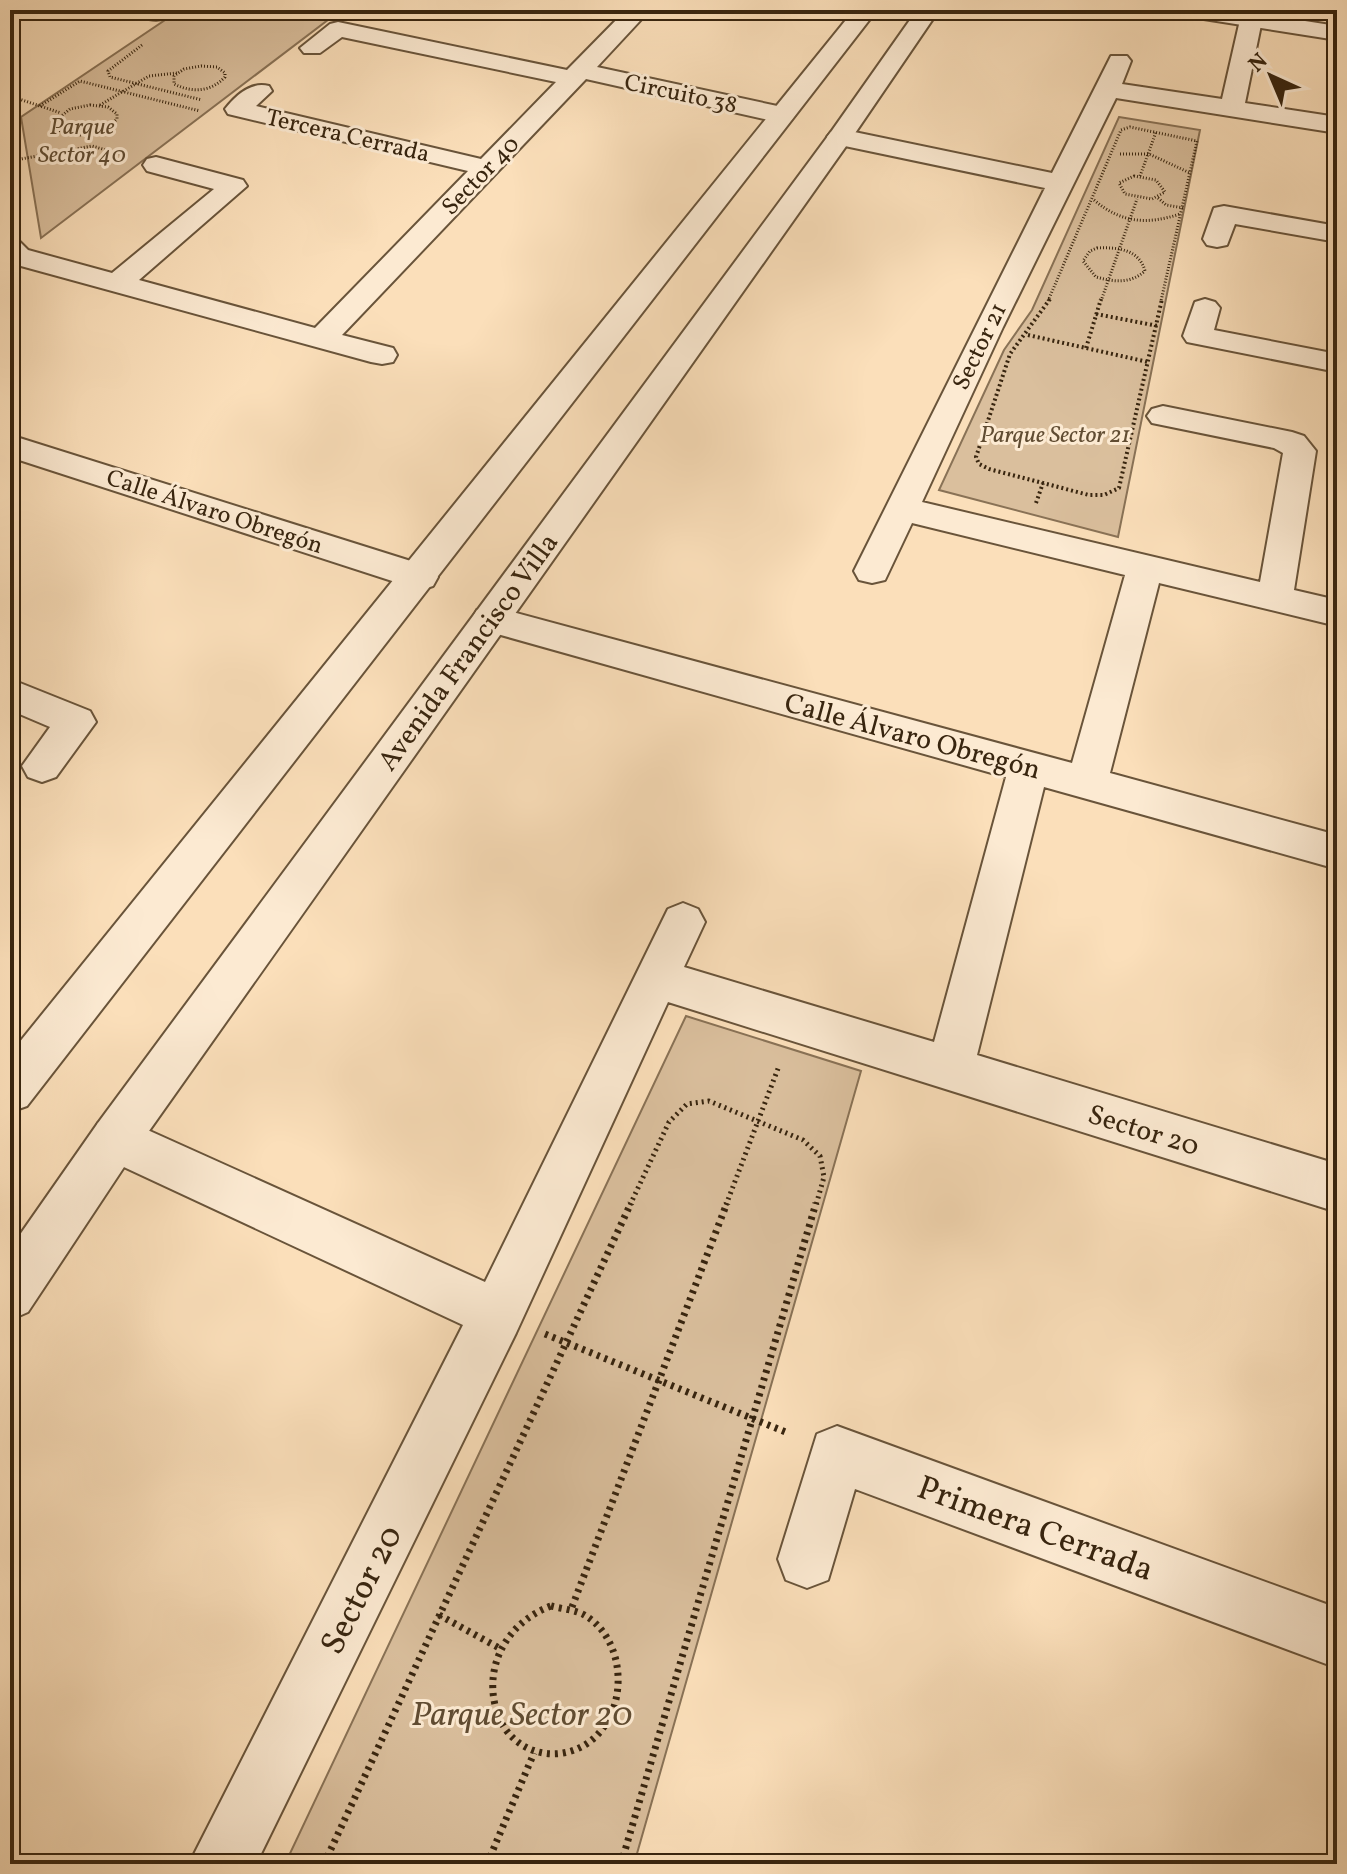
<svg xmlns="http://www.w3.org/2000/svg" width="1347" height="1874" font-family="Vollkorn,serif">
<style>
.green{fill:#dabf9d;stroke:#897256;stroke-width:2}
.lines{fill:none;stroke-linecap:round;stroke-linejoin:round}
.minor-casing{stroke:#69543a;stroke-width:4}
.tertiary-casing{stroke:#69543a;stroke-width:4}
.path-far3{stroke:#38250f;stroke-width:3;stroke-dasharray:1 2;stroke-linecap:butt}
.path-far2{stroke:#38250f;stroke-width:4;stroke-dasharray:2 3;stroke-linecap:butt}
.path-far1{stroke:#38250f;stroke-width:5;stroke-dasharray:2 4;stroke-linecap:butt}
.path{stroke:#38250f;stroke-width:7;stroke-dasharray:3 5;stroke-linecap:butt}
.minor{fill:#fcead2;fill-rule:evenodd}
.tertiary{fill:#fcead2;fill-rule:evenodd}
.labels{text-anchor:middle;stroke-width:6;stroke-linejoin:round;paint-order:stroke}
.far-street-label{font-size:24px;fill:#38250f;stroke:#fcead2}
.far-park-label{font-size:24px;font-style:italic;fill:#604c32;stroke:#fcead2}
.street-label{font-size:28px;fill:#38250f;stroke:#fcead2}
.near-street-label{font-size:34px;fill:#38250f;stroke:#fcead2}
.near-park-label{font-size:34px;font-style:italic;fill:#604c32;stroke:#fcead2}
</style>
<rect width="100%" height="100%" fill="#fbdfba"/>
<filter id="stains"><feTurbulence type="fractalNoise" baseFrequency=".0025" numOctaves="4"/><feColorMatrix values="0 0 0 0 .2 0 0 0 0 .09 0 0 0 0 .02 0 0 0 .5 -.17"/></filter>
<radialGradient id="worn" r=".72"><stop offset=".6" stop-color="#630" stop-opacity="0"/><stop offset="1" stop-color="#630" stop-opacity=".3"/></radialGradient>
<path class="green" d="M180,10h161l-300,228 -20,-121z
M1119,117l81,13 -82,407 -179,-47 65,-140 28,-40z
M686,1016l175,55 -227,793h-349z"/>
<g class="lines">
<g class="minor-casing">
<path id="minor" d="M148,10h27c-6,9 -15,11 -26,9l-3,-5z
M626,10h24l-53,57 185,40 9,3 4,5 -4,5 -9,3 -196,-44 -244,256 51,13 4,7 -4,7 -11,2 -11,-2 -361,-99v-23l10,2 8,8 84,23 102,-84 -67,-18 -4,-6 4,-6 9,-2 87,23 4,6 -108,94 176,48 153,-157 -240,-57 -3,-5c10,-13 26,-28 44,-23l3,5 -16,15 225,53 75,-77 -214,-45 -22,16h-16l-4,-5 30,-24 8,-2 229,48z
M1251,13l8,2 3,5 -17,83 92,14v16l-221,-35 -113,229 -81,175 338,80 23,-129 -9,-5 -122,-25 -5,-7 5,-7 11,-3 129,26 12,4 12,15 -22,139 43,10v26l-178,-43 -49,190 227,62v34l-293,-82 -67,268 360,109v48l-669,-210 -152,331 -260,531h-67l274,-539 -365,-170 -7,-16 7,-16 17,-7 17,7 353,159 183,-373 15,-6 15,6 7,13 -21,45 250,75 72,-265 -516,-145 -13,-4 -5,-9 5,-9 13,-4 582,157 53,-188 -213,-52 -27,57 -13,3 -13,-3 -5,-9 191,-383 -205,-43 -9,-3 -4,-5 4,-5 9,-3 212,44 59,-117h16l4,5 -9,23 100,15 18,-79 3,-5z
M1224,206l113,20v16l-102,-18 -8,21 -10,2 -10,-2 -4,-6 11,-31z
M1205,299l10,3 5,6 -6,22 123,24v18l-150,-30 -4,-6 12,-34z
M10,435l423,133 5,9 -5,9 -13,4 -410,-133z
M10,679l80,32 6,11 -40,55 -14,5 -14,-5 -6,-11 28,-39 -40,-17z
M837,1426l500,182v60l-482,-179 -27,91 -21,8 -21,-8 -8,-21 39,-125z"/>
</g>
<g class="tertiary-casing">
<path id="tertiary" d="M854,10h23l-850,1096 -17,6v-58z
M917,10h22l-90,132 -717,1013 -104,157 -18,8v-71l88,-126 733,-991z
M1180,10h54l103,16v14l-146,-23 -8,-2z"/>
</g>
<path class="path-far3" d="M252,10l42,9
M142,45l-34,26 2,6 92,23
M201,66l16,1 8,6v4c-14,15 -33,16 -51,7v-8l10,-7z
M10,96l51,17
M90,105l18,2 9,7v5c-18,17 -41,21 -63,9l-1,-5 17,-14z
M100,105l49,-29 28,-3
M40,106l40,-25 120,30
M1120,154h29l41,19
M10,161l82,-15 28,8
M1134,176l22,4 9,12 -13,7 -27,-5 -6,-11z
M1140,176l16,-44
M1158,198l8,7 18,3
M1094,200c27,23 53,25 86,14
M1097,248c20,-1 42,1 48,23 -15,13 -31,11 -49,6l-13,-16 7,-10z
M1048,301l73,-171 9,-3 67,14 -36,160
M1101,301l36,-102"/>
<path class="path-far2" d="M1050,299l-40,55 -34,103 3,7 10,5 100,26h15l15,-7 43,-189
M1096,314l62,12
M1028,335l120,27
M1086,348l15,-49
M1036,503l7,-20"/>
<path class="path-far1" d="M630,1205l39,-83 18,-18 22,-3 94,39 17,16 4,21 -8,28
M726,1205l53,-139"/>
<path class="path" d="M545,1334l243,99
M551,1606c11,3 26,4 35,10 40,25 43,92 7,123 -32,27 -80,16 -95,-24 -17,-47 9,-93 53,-109z
M572,1607l155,-404
M439,1615l62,34
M324,1864l307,-661
M487,1864l47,-111
M621,1864l195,-661"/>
<use href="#minor" class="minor"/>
<use href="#tertiary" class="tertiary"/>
</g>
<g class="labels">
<g class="far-street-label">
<text transform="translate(681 93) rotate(12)" y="8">Circuito 38</text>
<text transform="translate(348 135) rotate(13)" y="8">Tercera Cerrada</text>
<text transform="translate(480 175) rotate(-46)" y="8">Sector 40</text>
<text transform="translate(979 346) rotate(-64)" y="8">Sector 21</text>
<text transform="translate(215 511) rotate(18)" y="8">Calle Álvaro Obregón</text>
</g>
<g class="far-park-label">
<text x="82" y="134">Parque<tspan x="82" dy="28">Sector 40</tspan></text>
<text x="1055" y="442">Parque Sector 21</text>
</g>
<g class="street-label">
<text transform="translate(467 651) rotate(-54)" y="10">Avenida Francisco Villa</text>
<text transform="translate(913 735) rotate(15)" y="10">Calle Álvaro Obregón</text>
<text transform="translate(1144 1129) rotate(17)" y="10">Sector 20</text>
</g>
<g class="near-street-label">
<text transform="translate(1036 1527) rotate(20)" y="12">Primera Cerrada</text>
<text transform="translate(360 1589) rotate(-63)" y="12">Sector 20</text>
</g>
<g class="near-park-label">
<text x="522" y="1725">Parque Sector 20</text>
</g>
</g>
<rect width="1347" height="1874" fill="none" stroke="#fbdfba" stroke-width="40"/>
<rect x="12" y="12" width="1323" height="1850" fill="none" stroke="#38250f" stroke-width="4"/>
<rect x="20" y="20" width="1307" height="1834" fill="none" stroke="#38250f" stroke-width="2"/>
<g transform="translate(1271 76) rotate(316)" stroke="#fcead2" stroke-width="6" paint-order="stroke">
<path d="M0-6L14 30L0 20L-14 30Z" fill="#38250f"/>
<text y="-12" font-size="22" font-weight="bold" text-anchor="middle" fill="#38250f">N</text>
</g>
<rect width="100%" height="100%" filter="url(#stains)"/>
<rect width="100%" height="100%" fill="url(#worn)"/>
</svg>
